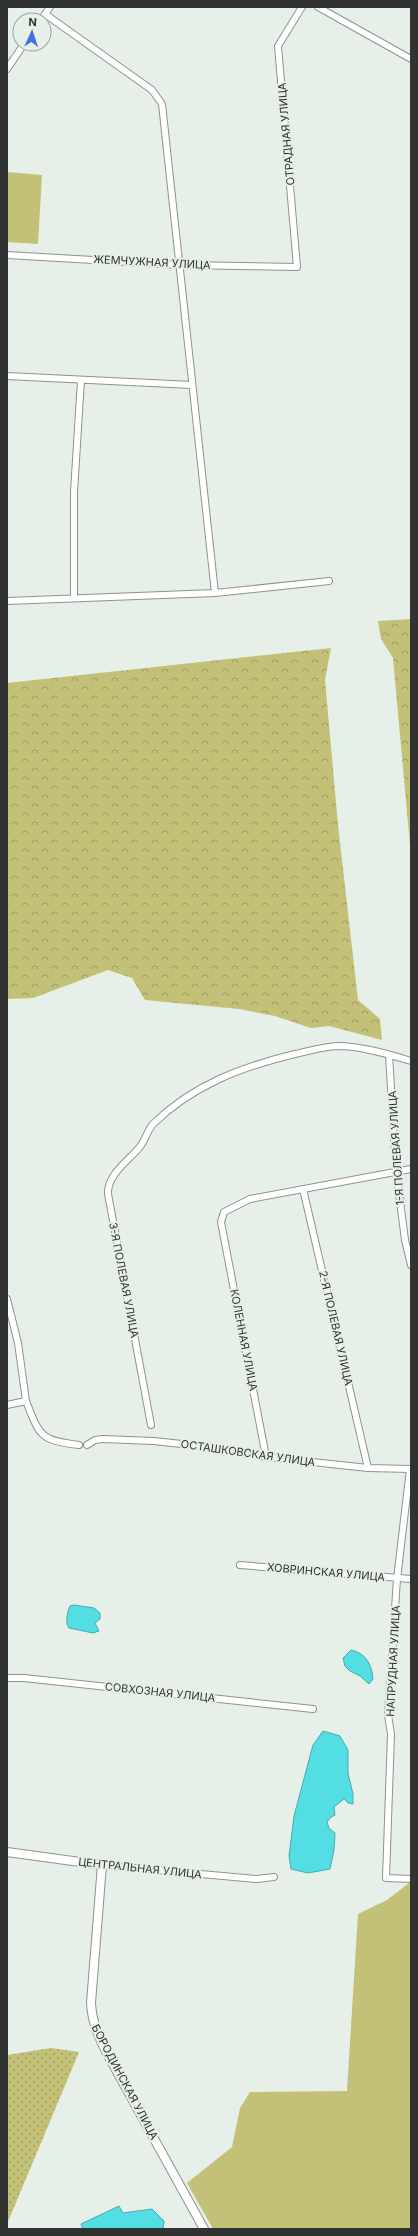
<svg xmlns="http://www.w3.org/2000/svg" width="418" height="2236" font-family="Inter,sans-serif">
<style>
.green{fill:#c3c177}
.forest{fill:url(#forest-crowns)}
.garden{fill:url(#garden-dots)}
.water{fill:#52dee2;stroke:#48abad}
.lines{fill:none;stroke-linecap:round;stroke-linejoin:round}
.minor-casing{stroke:#8d948e;stroke-width:8}
.tertiary-casing{stroke:#8d948e;stroke-width:10}
.minor{stroke:#fff;stroke-width:6}
.tertiary{stroke:#fff;stroke-width:8}
.labels{text-anchor:middle;stroke-width:4;stroke-linejoin:round;paint-order:stroke}
.street-label{font-size:11px;fill:#303331;stroke:#e6efe8}
</style>
<defs>
<pattern id="forest-crowns" width="20" height="18" patternUnits="userSpaceOnUse"><rect width="20" height="18" fill="#c3c177"/><path d="M2 6a3 3 0 1 1 6 0M12 15a3 3 0 1 1 6 0" fill="none" stroke="#9f9d62"/></pattern>
<pattern id="garden-dots" width="8" height="8" patternUnits="userSpaceOnUse"><rect width="8" height="8" fill="#c3c177"/><path d="M2 2h.1M6 6h.1" fill="none" stroke="#9f9d62" stroke-width="1.8" stroke-linecap="round"/></pattern>
</defs>
<rect width="100%" height="100%" fill="#e6efe8"/>
<path class="green" d="M7,172l35,3 -4,69 -31,-2z
M409,1883h2v346h-198l-26,-46 45,-36 8,-39 10,-16 97,-1 11,-177 29,-14z"/>
<path class="forest" d="M411,619v237l-18,-198 -12,-19 -3,-18z
M331,648l-6,32 13,145 20,175 22,19 2,21 -53,-14 -18,2 -36,-12 -36,-7 -94,-9 -13,-22 -24,-8 -75,28 -26,1v-316z"/>
<path class="garden" d="M51,2048l28,4 -72,172v-169z"/>
<path class="water" d="M74,1605l20,3 6,5v6l-5,4 4,8 -6,2 -24,-5c-4,-5 -2,-15 1,-22z
M351,1650c15,3 21,15 22,29l-4,5 -9,-8 -10,-5 -5,-5 -2,-8z
M323,1731l17,5 8,14v23l5,21v10l-5,-1 -4,-4 -10,8 1,8 -4,2 -4,5 2,6 6,5 -1,17 -4,19 -22,4 -17,-4 -2,-13 5,-40 19,-71z
M119,2206l4,7 29,-4 12,12 -1,8h-80l-2,-5z"/>
<g class="lines">
<g class="minor-casing">
<path id="minor" d="M318,7l93,52
M45,14l107,76 10,14 53,489
M41,20l9,-13
M7,69l17,-25
M7,255l172,10 118,2 -19,-221 24,-39
M7,376l185,9
M74,598v-106l7,-112
M7,601l208,-8 114,-12
M389,1055l7,115 9,70 6,25
M303,1189l65,279
M7,1299l11,44 8,58
M7,1405l19,-4c14,35 13,39 53,44
M151,1425l-43,-231c-1,-19 20,-33 31,-46 6,-7 8,-17 14,-24 40,-39 88,-57 142,-70 14,-3 30,-8 45,-8 24,1 48,8 71,15
M87,1445l8,-5 8,-1 51,2 55,6 57,10 102,11 43,1
M266,1457l-45,-235 3,-10 26,-13 161,-30
M410,1469l-13,110 -9,136 3,19 -5,144 25,1
M240,1565l171,14
M7,1678h17l289,31
M102,1865l154,14 18,-2"/>
</g>
<g class="tertiary-casing">
<path id="tertiary" d="M7,1852l95,13 -11,138c1,21 9,37 19,56l94,170"/>
</g>
<use href="#minor" class="minor"/>
<use href="#tertiary" class="tertiary"/>
</g>
<g class="labels">
<g class="street-label">
<text transform="translate(286 134) rotate(-95)" y="4">ОТРАДНАЯ УЛИЦА</text>
<text transform="translate(152 262) rotate(3)" y="4">ЖЕМЧУЖНАЯ УЛИЦА</text>
<text transform="translate(396 1148) rotate(-94)" y="4">1-Я ПОЛЕВАЯ УЛИЦА</text>
<text transform="translate(124 1280) rotate(79)" y="4">3-Я ПОЛЕВАЯ УЛИЦА</text>
<text transform="translate(336 1328) rotate(77)" y="4">2-Я ПОЛЕВАЯ УЛИЦА</text>
<text transform="translate(244 1340) rotate(79)" y="4">КОЛЕННАЯ УЛИЦА</text>
<text transform="translate(248 1453) rotate(8)" y="4">ОСТАШКОВСКАЯ УЛИЦА</text>
<text transform="translate(326 1572) rotate(5)" y="4">ХОВРИНСКАЯ УЛИЦА</text>
<text transform="translate(393 1661) rotate(-87)" y="4">НАПРУДНАЯ УЛИЦА</text>
<text transform="translate(160 1692) rotate(6)" y="4">СОВХОЗНАЯ УЛИЦА</text>
<text transform="translate(140 1868) rotate(6)" y="4">ЦЕНТРАЛЬНАЯ УЛИЦА</text>
<text transform="translate(125 2082) rotate(62)" y="4">БОРОДИНСКАЯ УЛИЦА</text>
</g>
</g>
<rect width="418" height="2236" fill="none" stroke="#303331" stroke-width="16"/>
<g transform="translate(32 32) rotate(3)"><circle r="19" fill="#e6efe8" stroke="#9da49f"/>
<path d="M0-3L7 15L0 10L-7 15Z" fill="#466fe2"/>
<text y="-6" font-size="11" font-weight="bold" text-anchor="middle" fill="#303331">N</text>
</g>
</svg>
